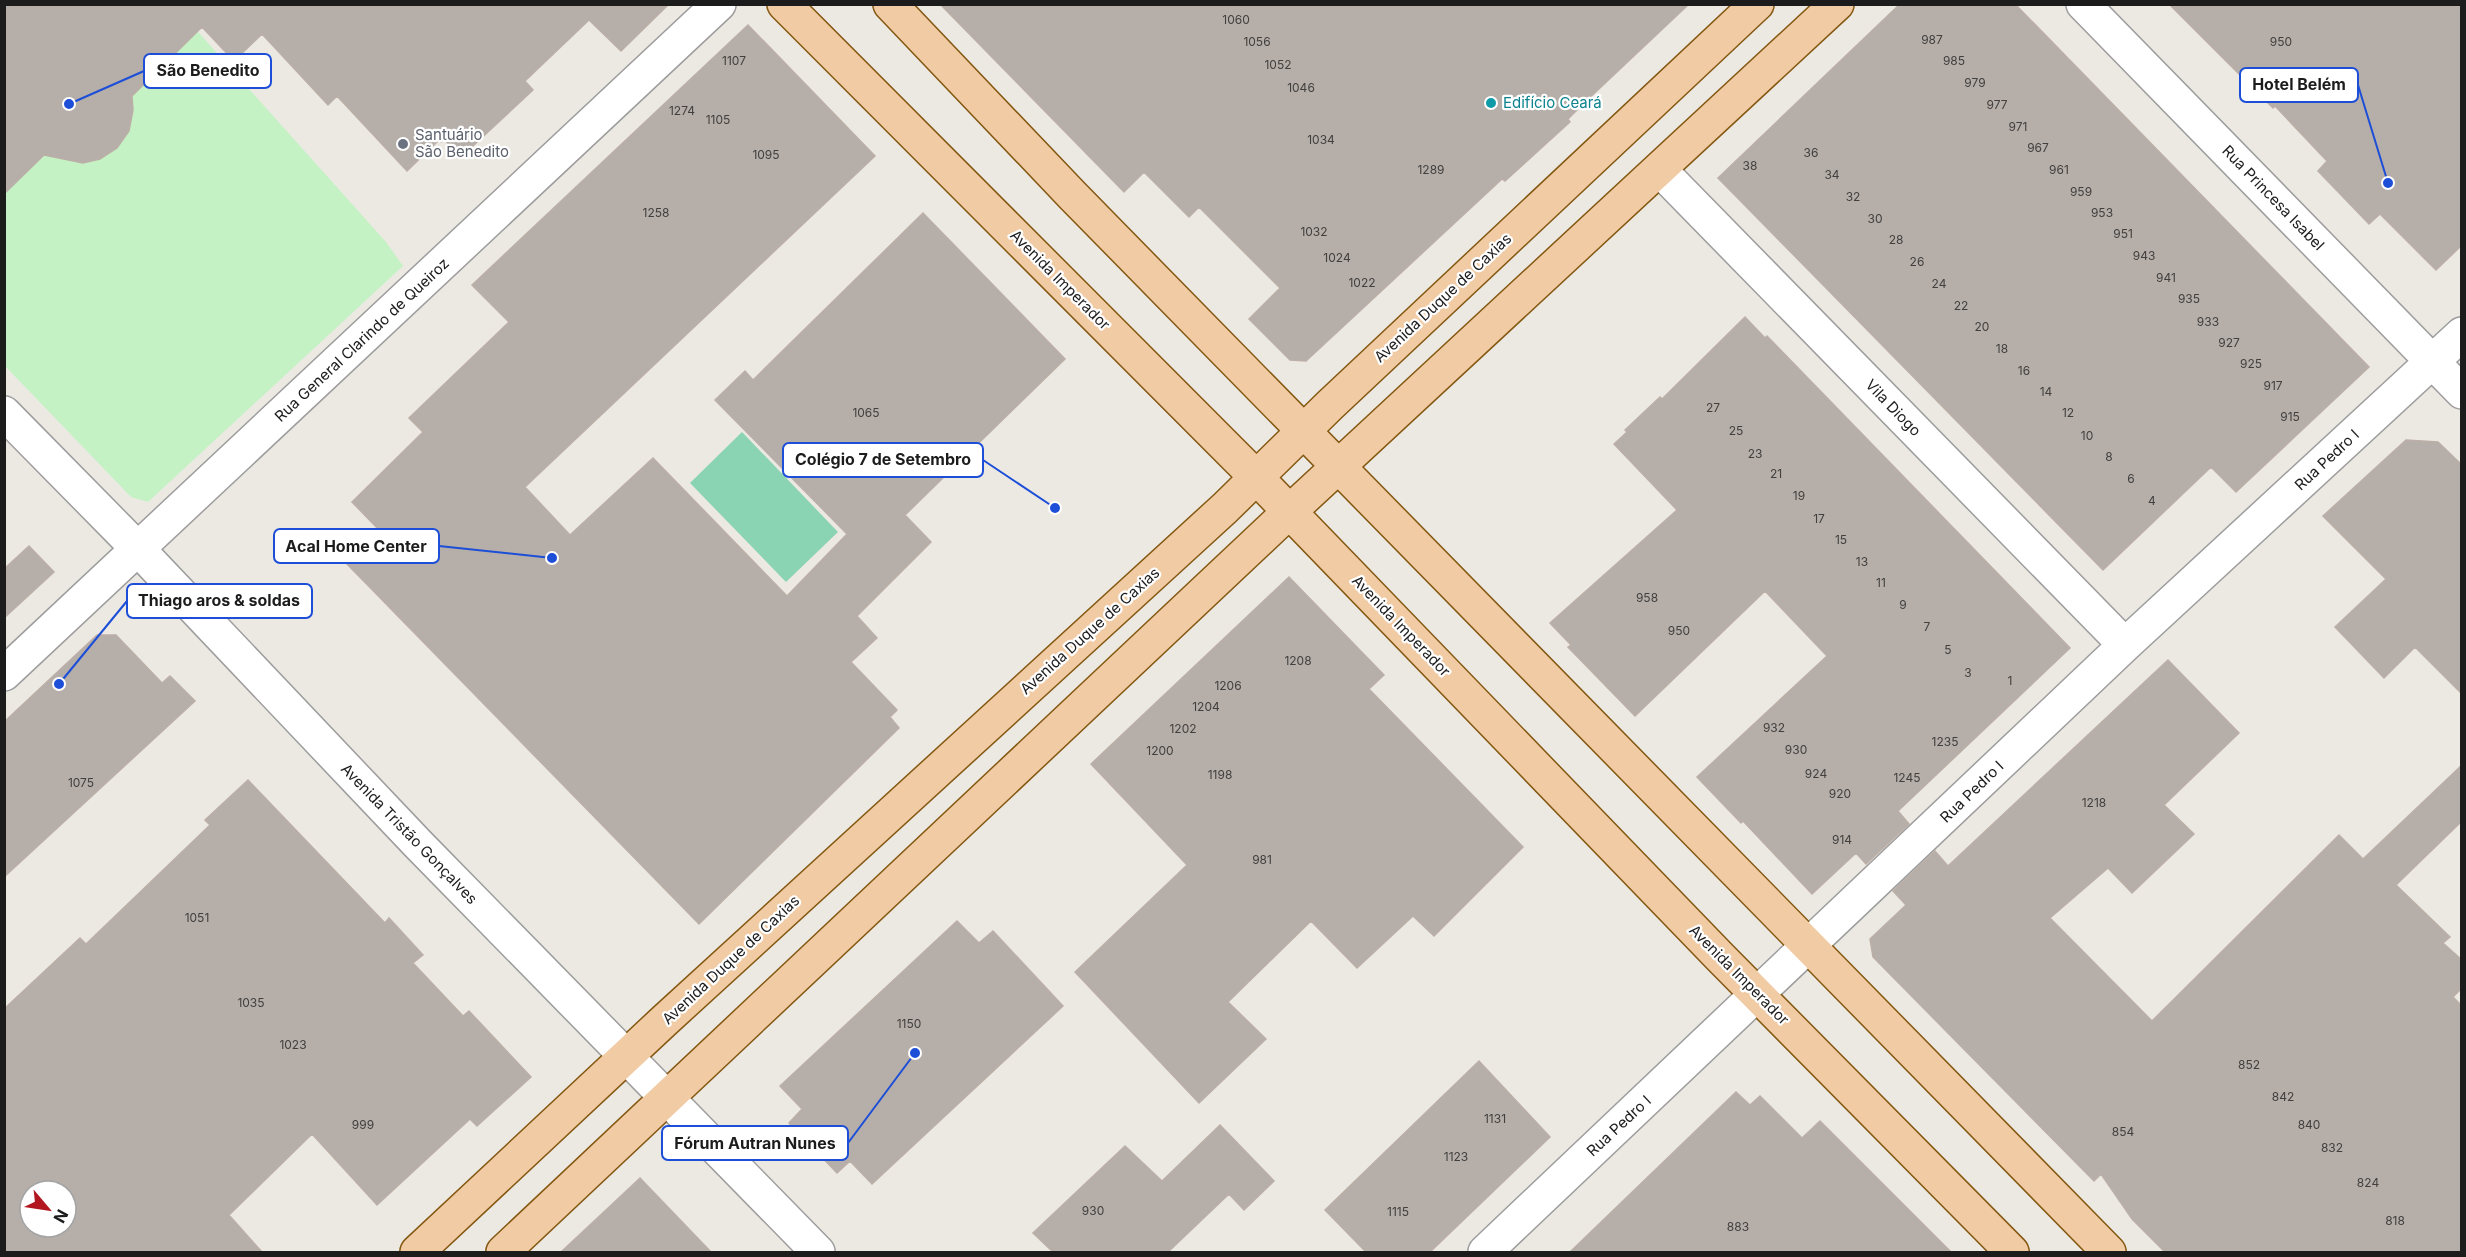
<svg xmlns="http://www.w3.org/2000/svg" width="2466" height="1257" font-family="Inter,sans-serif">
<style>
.park{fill:#c4f2c5}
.pitch{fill:#8ad3b3}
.building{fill:#b5aea9;stroke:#bcafa7;stroke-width:1.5;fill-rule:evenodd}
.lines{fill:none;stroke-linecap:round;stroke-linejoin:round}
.minor-casing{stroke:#9d9d9d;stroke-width:36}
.major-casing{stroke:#845811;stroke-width:36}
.minor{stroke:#fff;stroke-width:33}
.major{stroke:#f1cba4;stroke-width:33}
.culture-dot{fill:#0f9aa8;stroke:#fff;stroke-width:2}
.worship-dot{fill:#6b7280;stroke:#fff;stroke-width:2}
.labels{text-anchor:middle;stroke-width:4.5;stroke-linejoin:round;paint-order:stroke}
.number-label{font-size:12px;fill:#42403f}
.culture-label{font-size:15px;fill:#0d838f;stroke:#fff;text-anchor:start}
.worship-label{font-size:15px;fill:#5b616d;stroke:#fff;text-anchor:start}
.street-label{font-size:15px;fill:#1c1c1c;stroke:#fff}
.leader{fill:none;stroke:#1d4ed8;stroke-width:2}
.callout-dot{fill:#1d4ed8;stroke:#fff;stroke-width:2}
.callout{fill:#fff;stroke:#1d4ed8;stroke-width:2}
.callout-label{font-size:16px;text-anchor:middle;font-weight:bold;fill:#1c1c1c}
</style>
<rect width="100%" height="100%" fill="#ece9e3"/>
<path class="park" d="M5,5h169l212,237 17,24 -255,236 -17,-5 -126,-131z"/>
<path class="pitch" d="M742,432l96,100 -52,50 -96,-99z"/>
<path class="building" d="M4,4h665l-48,47 -32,-31 -64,61 8,9 -73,68 -16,-19 -3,3 -2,-2 -32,31 -70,-75 -9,9 -66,-71 -28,27 -32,-34 -70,69 1,14 -4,21 -12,17 -17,11 -17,4 -39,-8 -40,39z
M940,4h749l-106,100 -15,15 2,3 -65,59 -3,-2 -196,182 -16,-1 -41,-41 31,-31 -81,-81 -10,10 -45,-45 -20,20z
M1900,4h115l354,363 -133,125 -25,-25 -108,103 -385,-392z
M2169,4h293v241l-26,25 -56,-56 -11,10 -51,-53 9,-10 -52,-55 -2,2z
M748,25l127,131 -350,331 45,48 83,-77 134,138 60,-62 -132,-134 30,-29 8,9 170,-167 142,146 -160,156 26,27 -74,74 20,22 -26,24 46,48 -7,7 9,11 -200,196 -352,-360 35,-31 -30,-31 71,-70 -14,-14 100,-96 -37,-37z
M1745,317l20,21 2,-2 303,312 -172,163 11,13 -43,40 -10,-11 -44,41 -69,-73 -2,2 -44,-46 130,-121 -62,-65 -130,125 -67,-69 3,-2 -21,-22 127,-113 -63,-66 13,-12 -2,-2 35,-33 2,2z
M2406,440l32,2 24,23v229l-47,-47 -31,31 -49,-51 51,-48 -63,-63z
M29,546l25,26 -50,46v-49z
M1289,577l95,98 -15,14 154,158 -89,89 -21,-20 -56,52 -46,-47 -83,81 38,37 -67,64 -124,-131 112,-107 -96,-101z
M97,635h19l46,48 8,-7 25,25 -191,176v-155z
M2168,660l71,73 -75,72 30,29 -62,59 -24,-25 -58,50 102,103 187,-186 24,24 99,-94v56l-66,64 54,52 -7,6 19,17v28l-9,9 9,9v246h-297l-33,-33 -31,-45 -7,7 -221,-224 -3,-18 36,-34 -13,-14 42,-40 13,15z
M248,780l137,143 4,-5 34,37 -10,8 50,53 6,-5 62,66 -54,49 -7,-7 -93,86 -65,-71 -83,81 33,37h-258v-243l76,-71 6,6 124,-119 -5,-5zM30,1191h36v36h-36z
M957,921l22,22 14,-12 70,75 -191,178 -22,-23 -13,12 -48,-50 13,-14 -22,-23z
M1479,1061l71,76 -120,115h-64l-41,-42z
M1736,1092l14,13 10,-9 42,42 18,-17 131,131h-381z
M1220,1125l54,56 -30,29 -15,-16 -61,58h-115l-20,-19 92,-87 37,35z
M640,1178l71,74h-150l46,-43z"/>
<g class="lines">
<g class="minor-casing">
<path id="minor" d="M2083,4l379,388
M1660,170l465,475
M4,413l134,136 280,295 400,408
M4,674l715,-670
M1485,1252l640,-607 337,-311"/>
</g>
<g class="major-casing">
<path id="major" d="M784,4l472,473 464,480 292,295
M890,4l183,192 1036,1056
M417,1252l247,-231 561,-513 105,-103 427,-401
M503,1252l771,-726 563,-522"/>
</g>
<use href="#minor" class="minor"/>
<use href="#major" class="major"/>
</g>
<circle class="culture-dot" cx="1491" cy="103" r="6"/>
<circle class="worship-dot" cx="403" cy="144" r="6"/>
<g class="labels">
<g class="number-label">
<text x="1236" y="24">1060</text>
<text x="1932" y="44">987</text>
<text x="1257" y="46">1056</text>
<text x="2281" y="46">950</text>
<text x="734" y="65">1107</text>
<text x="1954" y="65">985</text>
<text x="1278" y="69">1052</text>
<text x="1975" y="87">979</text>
<text x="1301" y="92">1046</text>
<text x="1997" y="109">977</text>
<text x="682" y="115">1274</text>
<text x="718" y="124">1105</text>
<text x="2018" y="131">971</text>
<text x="1321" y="144">1034</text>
<text x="2038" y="152">967</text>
<text x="1811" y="157">36</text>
<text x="766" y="159">1095</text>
<text x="1750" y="170">38</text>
<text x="1431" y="174">1289</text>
<text x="2059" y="174">961</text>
<text x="1832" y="179">34</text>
<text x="2081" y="196">959</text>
<text x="1853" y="201">32</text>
<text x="656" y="217">1258</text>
<text x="2102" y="217">953</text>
<text x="1875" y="223">30</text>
<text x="1314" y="236">1032</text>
<text x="2123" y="238">951</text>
<text x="1896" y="244">28</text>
<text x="2144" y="260">943</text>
<text x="1337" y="262">1024</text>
<text x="1917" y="266">26</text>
<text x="2166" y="282">941</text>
<text x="1362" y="287">1022</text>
<text x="1939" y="288">24</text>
<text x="2189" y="303">935</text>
<text x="1961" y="310">22</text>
<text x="2208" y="326">933</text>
<text x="1982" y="331">20</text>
<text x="2229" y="347">927</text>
<text x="2002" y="353">18</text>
<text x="2251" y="368">925</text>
<text x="2024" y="375">16</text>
<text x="2273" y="390">917</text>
<text x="2046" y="396">14</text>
<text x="1713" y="412">27</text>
<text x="866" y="417">1065</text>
<text x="2068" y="417">12</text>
<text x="2290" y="421">915</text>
<text x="1736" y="435">25</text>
<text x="2087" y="440">10</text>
<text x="1755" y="458">23</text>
<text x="2109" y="461">8</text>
<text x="1776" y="478">21</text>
<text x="2131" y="483">6</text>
<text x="1799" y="500">19</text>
<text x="2152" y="505">4</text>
<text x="1819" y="523">17</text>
<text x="1841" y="544">15</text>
<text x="1862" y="566">13</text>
<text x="1881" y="587">11</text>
<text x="1647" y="602">958</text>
<text x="1903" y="609">9</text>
<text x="1927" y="631">7</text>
<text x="1679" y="635">950</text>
<text x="1948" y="654">5</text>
<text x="1298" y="665">1208</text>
<text x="1968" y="677">3</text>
<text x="2010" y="685">1</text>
<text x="1228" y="690">1206</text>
<text x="1206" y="711">1204</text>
<text x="1774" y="732">932</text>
<text x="1183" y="733">1202</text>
<text x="1945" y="746">1235</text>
<text x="1796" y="754">930</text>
<text x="1160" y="755">1200</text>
<text x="1816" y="778">924</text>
<text x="1220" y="779">1198</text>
<text x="1907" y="782">1245</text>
<text x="81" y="787">1075</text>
<text x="1840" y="798">920</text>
<text x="2094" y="807">1218</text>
<text x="1842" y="844">914</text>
<text x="1262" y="864">981</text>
<text x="197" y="922">1051</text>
<text x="251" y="1007">1035</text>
<text x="909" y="1028">1150</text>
<text x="293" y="1049">1023</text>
<text x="2249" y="1069">852</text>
<text x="2283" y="1101">842</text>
<text x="1495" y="1123">1131</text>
<text x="363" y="1129">999</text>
<text x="2309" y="1129">840</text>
<text x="2123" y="1136">854</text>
<text x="2332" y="1152">832</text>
<text x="1456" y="1161">1123</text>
<text x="2368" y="1187">824</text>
<text x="1093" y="1215">930</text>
<text x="1398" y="1216">1115</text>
<text x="2395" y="1225">818</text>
<text x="1738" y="1231">883</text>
</g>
<g class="culture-label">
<text x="1503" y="108">Edifício Ceará</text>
</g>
<g class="worship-label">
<text x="415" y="140">Santuário<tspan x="415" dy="17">São Benedito</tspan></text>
</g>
<g class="street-label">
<text transform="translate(2273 198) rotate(46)" y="5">Rua Princesa Isabel</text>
<text transform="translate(1060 280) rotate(45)" y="5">Avenida Imperador</text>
<text transform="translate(1443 298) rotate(-43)" y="5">Avenida Duque de Caxias</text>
<text transform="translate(362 340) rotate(-43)" y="5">Rua General Clarindo de Queiroz</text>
<text transform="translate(1893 408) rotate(46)" y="5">Vila Diogo</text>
<text transform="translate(2327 460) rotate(-43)" y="5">Rua Pedro I</text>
<text transform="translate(1401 626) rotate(46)" y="5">Avenida Imperador</text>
<text transform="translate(1090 631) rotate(-42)" y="5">Avenida Duque de Caxias</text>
<text transform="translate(1972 792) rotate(-44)" y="5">Rua Pedro I</text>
<text transform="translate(409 834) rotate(46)" y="5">Avenida Tristão Gonçalves</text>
<text transform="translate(731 960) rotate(-43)" y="5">Avenida Duque de Caxias</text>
<text transform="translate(1739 975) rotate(45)" y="5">Avenida Imperador</text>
<text transform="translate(1619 1126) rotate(-43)" y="5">Rua Pedro I</text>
</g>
</g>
<path class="leader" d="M69 104L144 71M2388 183L2358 85M1055 508L983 460M552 558L439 546M59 684L127 601M915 1053L848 1143"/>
<g class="callout-dot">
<circle cx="69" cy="104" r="6"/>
<circle cx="2388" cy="183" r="6"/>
<circle cx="1055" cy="508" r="6"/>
<circle cx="552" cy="558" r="6"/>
<circle cx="59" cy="684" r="6"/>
<circle cx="915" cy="1053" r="6"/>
</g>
<g class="callout">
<rect x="144" y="54" width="127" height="34" rx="6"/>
<rect x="2240" y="68" width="118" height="34" rx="6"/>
<rect x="783" y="443" width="200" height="34" rx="6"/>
<rect x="274" y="529" width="165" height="34" rx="6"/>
<rect x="127" y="584" width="185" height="34" rx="6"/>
<rect x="662" y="1126" width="186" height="34" rx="6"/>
</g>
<g class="callout-label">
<text x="208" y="76">São Benedito</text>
<text x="2299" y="90">Hotel Belém</text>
<text x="883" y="465">Colégio 7 de Setembro</text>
<text x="356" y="552">Acal Home Center</text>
<text x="219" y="606">Thiago aros &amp; soldas</text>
<text x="755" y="1149">Fórum Autran Nunes</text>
</g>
<rect width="2466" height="1257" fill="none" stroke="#1c1c1c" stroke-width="12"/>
<g transform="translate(48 1209) rotate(119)"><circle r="28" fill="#ffffff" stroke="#a4a4a4" stroke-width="1.5"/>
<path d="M0-4.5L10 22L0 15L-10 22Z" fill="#b2171f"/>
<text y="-9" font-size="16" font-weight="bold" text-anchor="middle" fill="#1c1c1c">N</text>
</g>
</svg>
